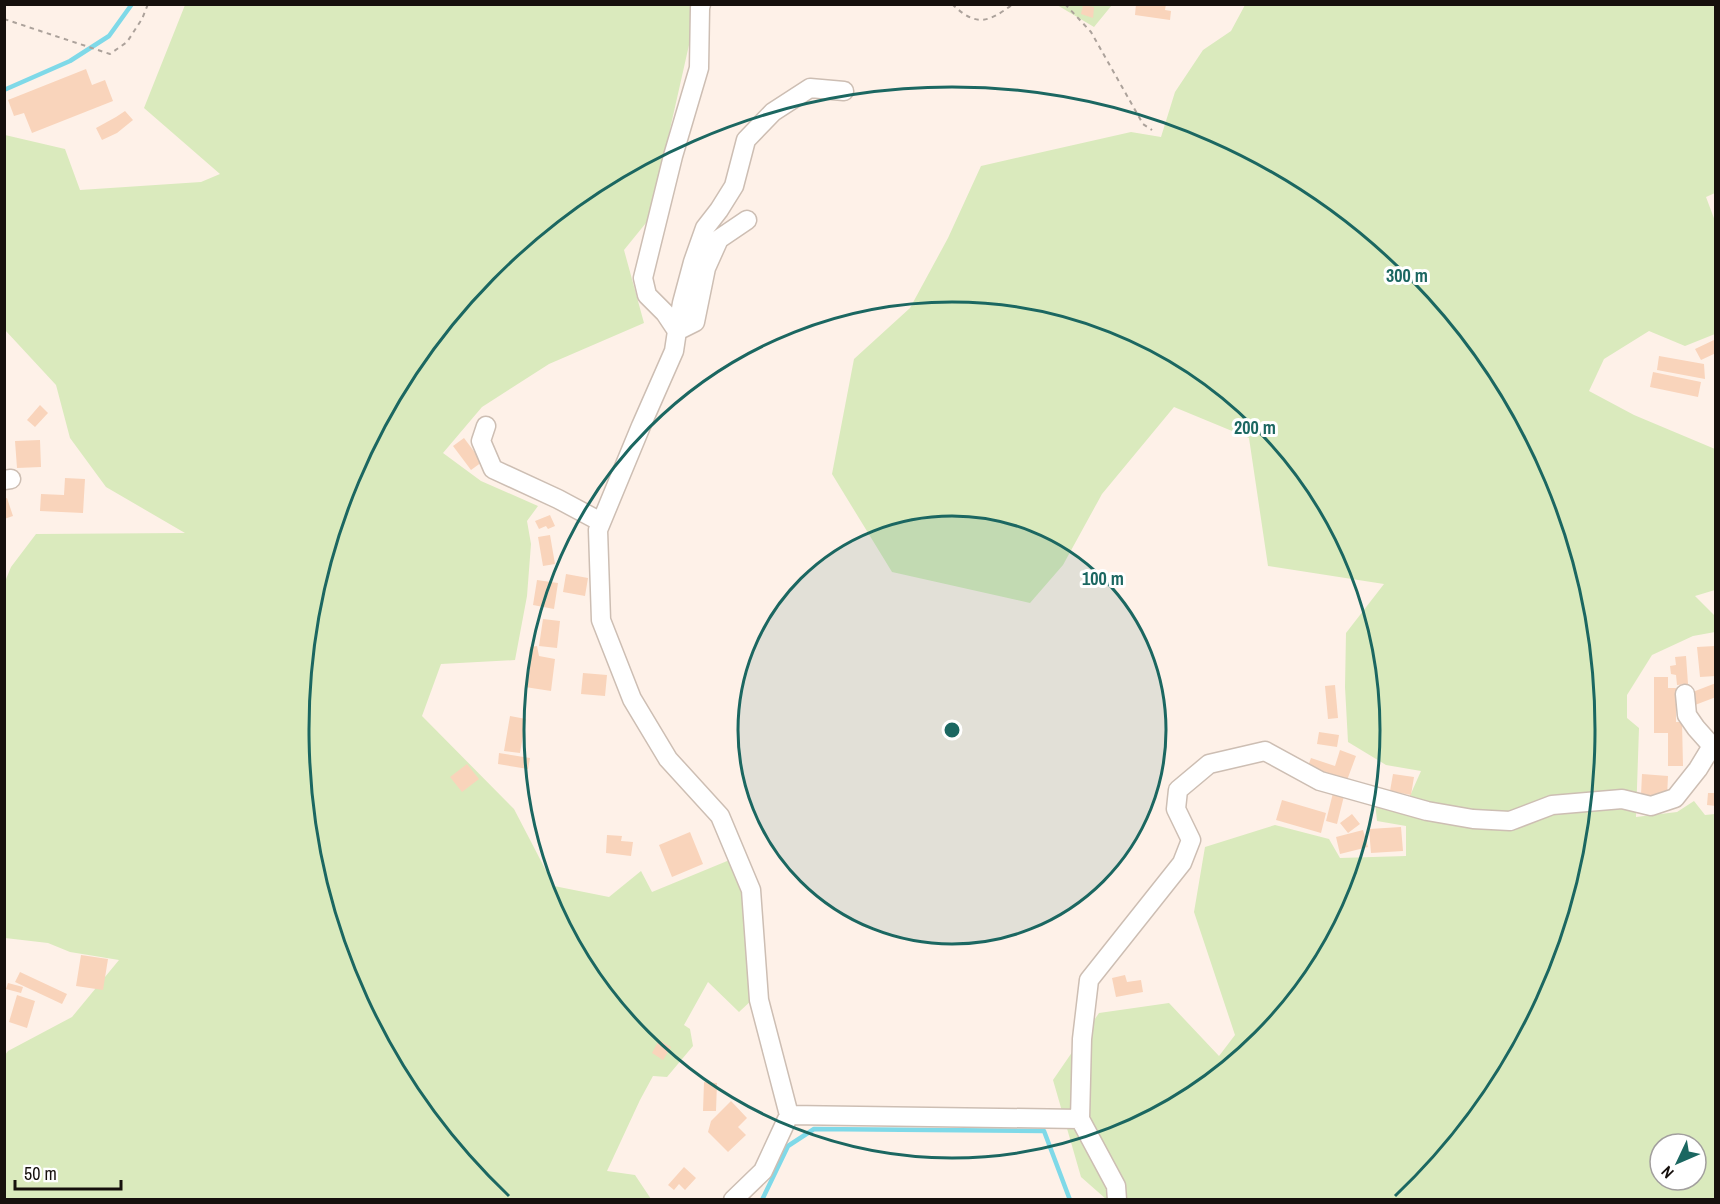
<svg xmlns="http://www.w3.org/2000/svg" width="1720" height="1204" font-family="'Archivo Narrow',sans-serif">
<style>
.green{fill:#daeabd;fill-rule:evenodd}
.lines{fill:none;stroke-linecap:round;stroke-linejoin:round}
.stream{stroke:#7fd9e8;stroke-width:4.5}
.building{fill:#f9d4bb}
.minor-casing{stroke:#cdbeb3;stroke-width:21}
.path{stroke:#aca29b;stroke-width:2;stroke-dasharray:4.5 4.5;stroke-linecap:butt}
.minor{stroke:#fff;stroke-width:18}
.ring{fill:none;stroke:#1b6761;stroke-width:3}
.centre{fill:#1b6761;stroke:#fff;stroke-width:3}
.ring-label{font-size:18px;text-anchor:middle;font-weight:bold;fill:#1b6761;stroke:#fff;stroke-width:6;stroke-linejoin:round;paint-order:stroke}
</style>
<rect width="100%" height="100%" fill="#fef1e8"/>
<path class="green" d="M185,5h513l-48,213 -26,32 20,73 -95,41 -67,43 -39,46 38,28 57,25 -11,15 4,23 -4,52 -12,64 -74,4 -19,52 92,93 40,77 55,11 32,-26 11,21 80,-33 13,31 8,109 -14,13 -31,-30 -24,43 6,4 3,17 -26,31 -14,-1 -13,24 -33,71 28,4 16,24h-646v-144l3,-4 64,-34 47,-57 -49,-8 -22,-9 -43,-5 -1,-354 7,-17 25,-33 149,-1 -79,-46 -36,-49 -14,-53 -51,-55v-195l60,14 15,41 121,-8 19,-8 -76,-66z
M1057,5h55l-18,22z
M1245,5h470v188l-9,4 9,24v113l-30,12 -36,-15 -45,28 -15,32 45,24 81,34v141l-20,6 20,20v16l-22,4 -41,19 -25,40v23l12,10 -3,89 41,-5 17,-11 11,14 10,-1v385h-609l-25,-22 -28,-97 46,-67 70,-10 50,53 16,-21 -41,-123 11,-65 70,-22 54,14 11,19 66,-2v-30l-29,-5 -2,-19 34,-4 12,-27 -35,-6 -38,-23 -3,-55 1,-54 38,-49 -116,-18 -19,-128 -75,-31 -72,87 -39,71 -33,38 -138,-31 -60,-98 22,-115 56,-51 38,-70 33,-72 150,-34 30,5 14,-45 28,-42 28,-19zM1660,1144h36v36h-36z"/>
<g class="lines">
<path class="stream" d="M4,90l66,-29 39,-25 23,-32
M762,1200l26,-54 26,-17 230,2 26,69"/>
</g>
<path class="building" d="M1136,4h30l-1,6 6,1 -1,9 -35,-5z
M1083,5l11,2 -1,11 -12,-4z
M86,69l6,16 13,-5 8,21 -81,32 -8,-20 -10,3 -6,-16z
M125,111l8,9 -16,13 -15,7 -6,-12 20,-11z
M1716,339v14l-15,7 -6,-11z
M1659,356l45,8 1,15 -48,-9z
M1653,372l48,10 -3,15 -48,-10z
M40,405l8,8 -13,14 -8,-7z
M464,438l18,24 -11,8 -18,-24z
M40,440l1,27 -24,1 -2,-27z
M65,478l20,1 -2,34 -43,-2 1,-17 23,1z
M7,498l6,18 -9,3v-20z
M550,515l5,11 -7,3 -2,-3 -7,3 -4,-8z
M550,535l5,29 -12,2 -5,-29z
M566,574l22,4 -3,18 -22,-4z
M537,580l21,3 -4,26 -21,-4z
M543,619l17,2 -3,27 -18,-2z
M537,646l2,10 16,3 -4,32 -26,-4 5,-40z
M1715,646l1,30 -16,1 -3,-30z
M1686,656l2,28 -11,1 -1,-10 -5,-1 -1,-8 6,-1 -1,-8z
M583,673l24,2 -2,21 -24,-2z
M1654,677h14v11h8v34h6l1,44h-15v-33h-14z
M1716,683v14l-21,8 -5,-12z
M1335,685l3,33 -10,1 -3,-33z
M510,716l16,3 -6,34 -16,-2z
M1319,732l20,3 -2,12 -20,-3z
M1340,750l16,6 -10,27 -39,-14 4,-11 24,8z
M499,753l31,5 -2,11 -30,-5z
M467,764l12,15 -17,13 -12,-15z
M1393,774l21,3 -3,18 -21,-4z
M1642,774l26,2 -1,21 -26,-2z
M1334,789l11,3 -8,32 -11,-3z
M1708,793h8v13l-9,-1z
M1282,800l44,13 -5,20 -45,-13z
M1352,814l8,10 -12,9 -8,-10z
M1401,827l2,24 -32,2 -2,-24z
M1363,830l5,17 -28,7 -4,-17z
M690,832l13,32 -31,13 -13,-32z
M607,835l15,1 -1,5 12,1 -2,14 -25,-3z
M81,955l27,4 -5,31 -27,-4z
M20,972l47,22 -5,10 -47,-22z
M1125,975l2,7 14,-2 2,12 -27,5 -4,-19z
M8,983l15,4 -2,6 -15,-4z
M17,995l18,6 -8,27 -18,-6z
M659,1040l12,7 -8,13 -11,-7z
M704,1082l13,1 -1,28h-13z
M731,1101l16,17 -9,9 8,8 -18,17 -20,-20 3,-11z
M684,1167l12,11 -11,12 -6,-6 -5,6 -6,-5z"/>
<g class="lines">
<g class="minor-casing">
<path id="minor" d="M701,4l-1,4 -1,60 -26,88 -30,122 4,17 18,18 12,18 -3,20 -33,75 -43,104 3,90 31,79 36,60 52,57 31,74 8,110 30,115 -26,56 -30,29
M677,331l5,-28 11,-41 12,-34 14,-18 15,-24 12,-46 27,-28 37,-24 34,3
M677,331l18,-9 11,-54 13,-29 28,-19
M486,426l-5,15 12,28 65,30 43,23
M4,480l7,-1
M1685,694l2,21 9,13 16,18
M789,1115l291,4 36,67 1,14
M1080,1119l2,-80 7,-59 93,-117 9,-23 -15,-31 2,-19 31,-26 56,-13 55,30 107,30 46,8 37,2 42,-16 70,-6 29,7 24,-8 23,-29 14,-23 4,-1"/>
</g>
<path class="path" d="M952,4c24,23 36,19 61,0
M1065,4l26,28 52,92 9,6
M4,19l106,35 17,-12 15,-23 6,-15"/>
<use href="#minor" class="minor"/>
</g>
<circle cx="952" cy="730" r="214" fill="#1b6761" fill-opacity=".12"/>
<g class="ring">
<circle cx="952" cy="730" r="214"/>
<circle cx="952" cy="730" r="428"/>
<path d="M509 1196A643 643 0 1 1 1395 1196"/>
</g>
<circle cx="952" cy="730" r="9" class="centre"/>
<g class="ring-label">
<text x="1407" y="282">300 m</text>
<text x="1255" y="434">200 m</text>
<text x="1103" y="585">100 m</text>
</g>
<rect width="1720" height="1204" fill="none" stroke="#16100d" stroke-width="12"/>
<g transform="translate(1678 1162) rotate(226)"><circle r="28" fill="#ffffff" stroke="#a29f9e" stroke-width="1.5"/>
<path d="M0-4.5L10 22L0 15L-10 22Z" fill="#1b6761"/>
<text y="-9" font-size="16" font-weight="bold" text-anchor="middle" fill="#16100d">N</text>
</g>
<path d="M15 1180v9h106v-9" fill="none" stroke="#16100d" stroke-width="3"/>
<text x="24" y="1180" font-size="18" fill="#16100d" stroke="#ffffff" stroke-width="4.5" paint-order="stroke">50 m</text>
</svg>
